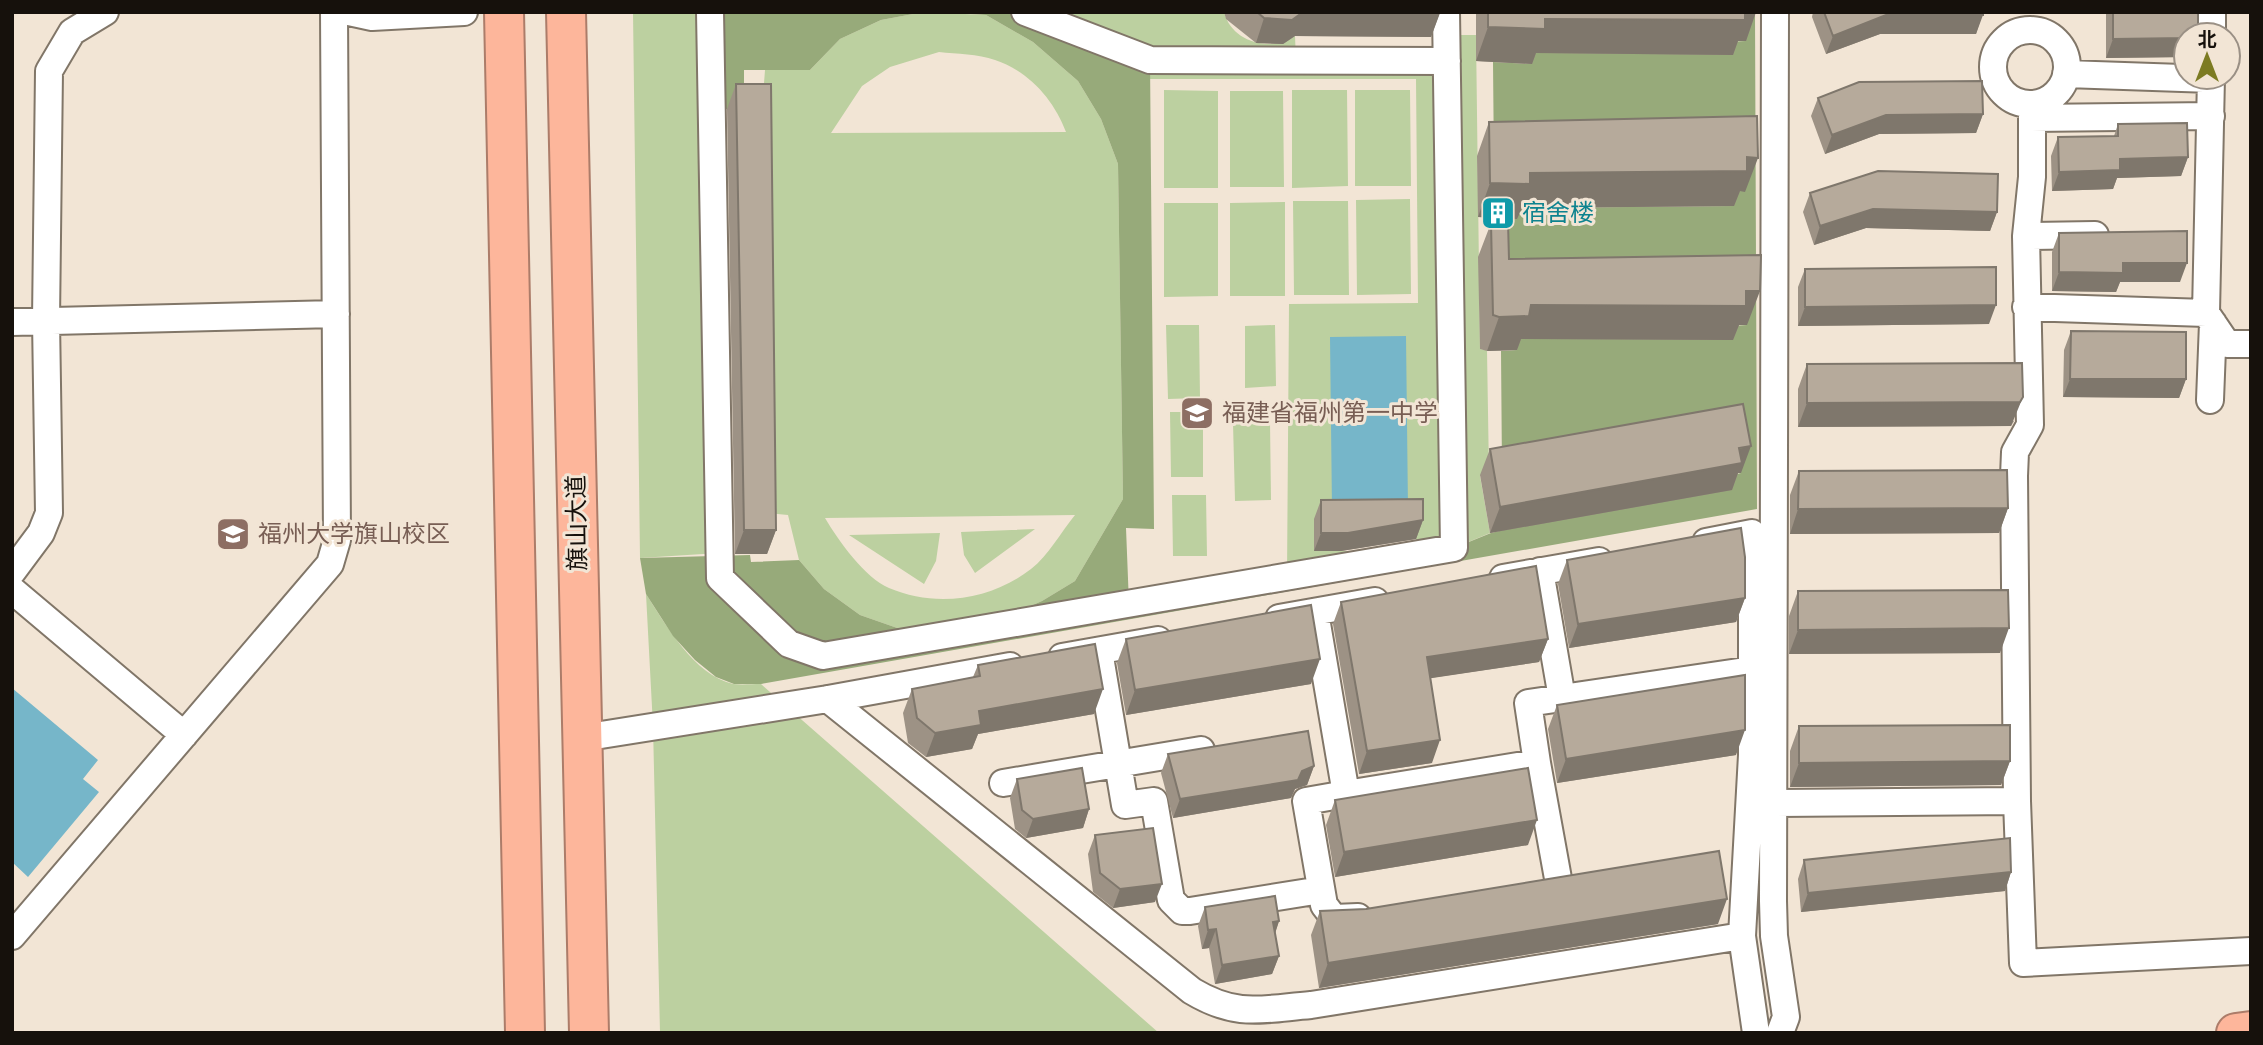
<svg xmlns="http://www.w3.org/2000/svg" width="2263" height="1045" font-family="'Crimson Pro','Noto Sans SC',serif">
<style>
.green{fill:#bcd0a0;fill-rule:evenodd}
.forest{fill:#97aa7a}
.water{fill:#76b6c9}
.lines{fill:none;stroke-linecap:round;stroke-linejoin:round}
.minor-casing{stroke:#817668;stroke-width:30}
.highway-casing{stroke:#ac7c69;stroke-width:42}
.minor{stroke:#fff;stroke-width:26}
.highway{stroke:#fdb69b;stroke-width:38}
.wall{fill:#9d9285}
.shaded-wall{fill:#7f776c}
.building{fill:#b6aa9b;stroke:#7f776c;stroke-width:2}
.labels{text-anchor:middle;stroke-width:6;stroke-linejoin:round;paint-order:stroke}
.culture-label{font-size:24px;fill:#0d838f;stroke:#f2e5d5;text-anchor:start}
.education-label{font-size:24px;fill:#785e54;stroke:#f2e5d5;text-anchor:start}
.street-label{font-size:24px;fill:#16110c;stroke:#f2e5d5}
</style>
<rect width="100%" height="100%" fill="#f2e5d5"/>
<path class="green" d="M633,12h77l9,541 -79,5z
M924,12l62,3 47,27 45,39 23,38 17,45 5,335 -48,82 -33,20 -51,22 -88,7 -43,-15 -36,-26 -25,-29 -11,-45 -21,-2 -5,-404 3,-39h45l30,-31 41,-19zM939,52c18,2 39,2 56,8 34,11 59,40 71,72l-235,1 31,-47 28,-19zM1075,515c-14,17 -27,41 -44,54 -40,31 -95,39 -142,19 -24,-10 -51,-48 -64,-70z
M1025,12h199c8,31 47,40 71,24l1,24 150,1v-26h30l4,314 7,1 2,124 -9,2 10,57 -36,15 -167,28 2,-272 129,-1 -2,-224h-266v-19zM1314,519h102v32h-102z
M1164,90l54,1v97h-54z
M1292,90h55l1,96 -56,2z
M1355,90h55l1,96h-56z
M1230,91h53l1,96h-54z
M1410,199l1,95 -54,1 -1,-95z
M1293,201h55l1,94h-55z
M1285,202v94h-55v-93z
M1164,203h54v93l-54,1z
M1166,325h33l1,73 -32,1z
M1275,325l1,61 -31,2v-62z
M1170,412h33v65h-32z
M1270,422l1,78 -36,1 -2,-78z
M1172,495h34l1,61h-34z
M1035,529l-60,44 -11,-18 -3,-23z
M940,533l-4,28 -12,23 -75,-49z
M646,594c20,31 48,81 87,90 9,1 19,0 28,0l398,349h-499l-7,-307z"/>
<path class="forest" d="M710,12h214l-43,8 -41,19 -30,31h-66v39h-32z
M940,12h85l125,48 4,469 -28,-1 3,76 325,-56 37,-15 250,-60 -239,-2 -1,-120 16,-1 1,-11 229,-14 -250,-22 -2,-85 22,1 1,-11 216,-2 -240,-38 -1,-106 39,2v-11l213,-12 10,-29 2,497 -996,175h-27l-18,-7 -21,-17 -22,-24 -27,-42 -6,-36 110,-3 1,7 48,-2 25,29 36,26 43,15 88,-7 51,-22 33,-20 48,-82 -5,-335 -17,-45 -23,-38 -45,-39 -47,-27z"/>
<path class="water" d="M1406,336l2,173 -76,1 -2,-173z
M12,688l86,72 -15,19 16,13 -71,85 -16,-15z"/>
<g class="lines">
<g class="minor-casing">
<path id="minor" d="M349,12l23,5 92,-5
M710,12l10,566 69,66 34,12 631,-108 -8,-536
M1025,12l125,48 297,1
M1775,12l-2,889 1,35 12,81 -6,16
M1993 67a37 37 0 1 1 74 0a37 37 0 1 1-74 0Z
M2212,35v-23
M2066,74l145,5
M2211,77l-5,236 21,31h24
M2032,105v72l-6,59 4,189 -15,27 -1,24 3,325 6,162 228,-12
M2032,118l179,-2
M2026,236l69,-1
M2026,307l180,6
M12,322l324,-8
M2210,400l3,-77
M1706,542l46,-9v222l-10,181
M1540,571l22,127
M12,572l29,-39 8,-20 -3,-193 3,-249 23,-39 33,-20
M1503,578l96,-17
M12,590l172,145
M1315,612l31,182 191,-31 22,121
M1279,618l96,-17
M1099,651l26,154 29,-4 17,99 11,11h8l131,-21
M1062,657l96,-17
M828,699l364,292c45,27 70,18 119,14l431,-69 14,97
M582,738l246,-39 182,-33
M1537,763l-9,-60 224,-33
M1003,783l198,-33
M1346,794l-40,7 18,104 10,13 24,-1
M1773,803l244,-2
M12,936l318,-372 7,-24 -3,-528"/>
</g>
<g class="highway-casing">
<path id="highway" d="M504,12l21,1021
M566,12l23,1021
M2236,1033l15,-2"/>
</g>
<use href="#minor" class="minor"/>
<use href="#highway" class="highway"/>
</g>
<path class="wall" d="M1224,12h216l-9,25 -136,-1 -12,8 -27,-1 -30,-24z
M1476,12h280l-10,29h-8l-5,14 -197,-2 -4,11 -56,-3z
M1813,12h170l-7,22h-96l-54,20 -14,-37z
M2106,12h92l-12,23v22l-80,1z
M736,84l40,446 -9,24h-32l-8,-445z
M1818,98l165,16 -7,19 -97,1 -54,20 -14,-38z
M1489,122l256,70 -5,-1 -6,15 -212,2 -5,11 -39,-2 -1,-61z
M2118,124l70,33 -7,19 -64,2 -4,11 -61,2 -1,-35 7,-19 56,-1z
M1810,193l187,19 -7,19 -124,-3 -52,17 -11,-33z
M1491,223l18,36 238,66h-8l-6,15 -212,-1 -4,11 -30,1 -7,-2 -2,-92z
M2059,233l121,49h-60l-4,10 -64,-1v-39z
M1805,269l184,55 -191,2v-39z
M2071,331l115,48 -7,19 -116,-1 1,-47z
M1807,364l207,57 -3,5 -213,1v-38z
M1490,449l251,24h-3l-6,17 -242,43 -10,-58z
M1799,471l209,37 -9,25 -209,1v-39z
M1321,500l102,20 -7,19 -75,12h-27v-32z
M1567,560l178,38 -9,24 -167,26 -11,-64z
M1798,591l202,62 -211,1v-38z
M1341,602l207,37 -9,23 -109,16 2,85 -73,11 -26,-150z
M1126,639l185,45 -185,31 -9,-52z
M978,665l116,49 -116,20 -6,15 -46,8 -18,-14 -5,-30 9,-24 61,-12z
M1557,705l179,50 -179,28 -9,-54z
M1799,726l211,35 -9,24 -211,2v-36z
M1168,754l146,12 -7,19 -12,4 -4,9 -118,20 -12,-45z
M1017,779l72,30 -6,19 -57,10 -11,-9 -5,-31z
M1335,800l193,45 -193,32 -9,-52z
M1095,835l60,67 -42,6 -20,-16 -5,-38z
M1804,860l207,12 -6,19 -204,21 -3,-33z
M1205,907l74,14 -4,12 4,23 -7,18 -57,10 -6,-36 -7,1 -4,-23z
M1320,911l398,13 -399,64 -8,-53z"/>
<path class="shaded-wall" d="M1303,12l137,1 -9,24 -136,-1 -12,8 -27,-1 8,-25z
M1756,12l-10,29h-8l-5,14 -197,-2 -4,11 -56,-3 12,-34 57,-8z
M1886,15h97l-7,19h-96l-54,20 7,-18z
M2186,38v19l-80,1 7,-19z
M1983,114l-7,19 -97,1 -54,20 7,-19 54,-20z
M1747,157l11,1 -13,34 -5,-1 -6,15 -212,2 -5,11 -39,-2 12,-34 40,-10z
M2188,157l-7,19 -64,2 -4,11 -61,2 7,-19 61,-13z
M1873,209l124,3 -7,19 -124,-3 -52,17 6,-19z
M2123,263h64l-7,19h-60l-4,10 -64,-1 7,-19z
M1746,291h14l-13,34h-8l-6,15 -212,-1 -4,11 -30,1 12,-34 32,-12z
M1996,305l-7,19 -191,2 7,-19z
M2070,379h116l-7,19 -116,-1z
M2023,397l-12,29 -213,1 9,-24z
M1751,446l-10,27h-3l-6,17 -242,43 10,-26z
M2008,508l-9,25 -209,1 8,-25z
M1423,520l-7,19 -75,12h-27l7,-18z
M744,530h32l-9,24h-32z
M1745,598l-9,24 -167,26 9,-24z
M2009,628l-9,25 -211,1 9,-24z
M1548,639l-9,23 -120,18 8,-23z
M1320,659l-9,25 -185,31 9,-25z
M1103,689l-9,25 -116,20 -6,15 -46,8 9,-24 44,-22z
M1745,730l-9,25 -179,28 9,-24z
M1440,740l-8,23 -73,11 8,-23z
M2010,761l-9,24 -211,2 9,-24z
M1314,766l-7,19 -12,4 -4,9 -118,20 7,-19 122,-28z
M1089,809l-6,19 -57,10 7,-19z
M1537,820l-9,25 -193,32 9,-25z
M2011,872l-6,19 -204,21 7,-19z
M1162,884l-7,18 -42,6 7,-19z
M1727,899l-9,25 -399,64 9,-25z
M1279,921l-6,19v-18z
M1216,929l-7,19 -7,1 6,-19z
M1279,956l-7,18 -57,10 7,-19z"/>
<path class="building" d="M1257,12h46l-11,8 -28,-2z
M1488,12h257v8l-200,-1v10l-57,-2z
M1824,12h159v3h-97l-53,21z
M2113,12h85v23h-12v3l-73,1z
M1982,81l1,33 -97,1 -54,20 -14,-37 41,-16z
M736,84h35l5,446h-32z
M1757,116l1,42 -11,-1v14l-217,2v11l-40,-1 -1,-61z
M2187,123l1,34 -68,2v11l-61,2 -1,-35 60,-1v-12z
M1878,171l120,3 -1,38 -124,-3 -53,17 -10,-33z
M1508,222l1,37 252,-4 -1,36h-14v15l-215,-1 -2,11 -30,1 -6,-2 -2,-92z
M2187,231v32h-64v10l-64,-1v-39z
M1996,267v38l-191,2v-38z
M2071,331l115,1v47h-116z
M2022,363l1,34 -3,5 -213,1v-39z
M1743,404l8,42 -12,2 3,15 -242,44 -10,-58z
M2007,470l1,38 -210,1 1,-38z
M1423,499v21l-75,13h-27v-33z
M1741,528l4,29v41l-167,26 -11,-64z
M1536,566l12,73 -121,18 13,83 -73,11 -26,-149z
M2008,590l1,38 -211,2v-39z
M1311,605l9,54 -185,31 -9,-51z
M1095,644l8,45 -124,22 2,14 -46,8 -18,-15 -5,-29 68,-13 -2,-11z
M1745,675v55l-179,29 -9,-54z
M2010,725v36l-211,2v-37z
M1308,731l6,35 -12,5 -4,9 -118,19 -12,-45z
M1082,768l7,41 -56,10 -11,-9 -5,-31z
M1528,768l9,52 -193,32 -9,-52z
M1153,828l9,56 -42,5 -20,-16 -5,-38z
M2010,838l1,34 -203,21 -4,-33z
M1719,851l8,48 -399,64 -8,-52 46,-2z
M1275,896l4,25 -6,1 6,34 -57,9 -6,-36 -8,1 -3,-23z"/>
<defs>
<g id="building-square" transform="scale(1.75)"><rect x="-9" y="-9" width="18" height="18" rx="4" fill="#0f9aa8" stroke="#f2e5d5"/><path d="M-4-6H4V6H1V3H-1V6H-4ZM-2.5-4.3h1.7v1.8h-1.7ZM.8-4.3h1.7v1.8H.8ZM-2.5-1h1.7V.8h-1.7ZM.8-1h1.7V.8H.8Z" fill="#fff"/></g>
<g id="school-square" transform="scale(1.75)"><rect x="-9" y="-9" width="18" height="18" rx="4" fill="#8d6e63" stroke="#f2e5d5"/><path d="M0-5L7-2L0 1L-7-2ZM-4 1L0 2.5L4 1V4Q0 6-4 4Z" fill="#fff"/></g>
<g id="university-square" transform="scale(1.75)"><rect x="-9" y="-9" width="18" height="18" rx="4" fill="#8d6e63" stroke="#f2e5d5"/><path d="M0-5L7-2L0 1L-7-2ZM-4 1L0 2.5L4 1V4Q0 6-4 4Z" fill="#fff"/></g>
</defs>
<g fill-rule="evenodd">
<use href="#building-square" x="1498" y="213"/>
<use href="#school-square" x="1197" y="413"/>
<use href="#university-square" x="233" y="534"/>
</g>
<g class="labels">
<g class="culture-label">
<text x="1522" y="221">宿舍楼</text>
</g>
<g class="education-label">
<text x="1222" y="421">福建省福州第一中学</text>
<text x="258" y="542">福州大学旗山校区</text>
</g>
<g class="street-label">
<text transform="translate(577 523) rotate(-91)" y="8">旗山大道</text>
</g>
</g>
<rect width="2263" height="1045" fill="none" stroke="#16110c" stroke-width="28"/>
<g transform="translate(2207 56)"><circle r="33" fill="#f2e5d5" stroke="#9a9085" stroke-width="2"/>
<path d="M0-5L12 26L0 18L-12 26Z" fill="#7c7b22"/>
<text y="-10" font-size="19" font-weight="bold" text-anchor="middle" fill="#16110c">北</text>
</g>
</svg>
